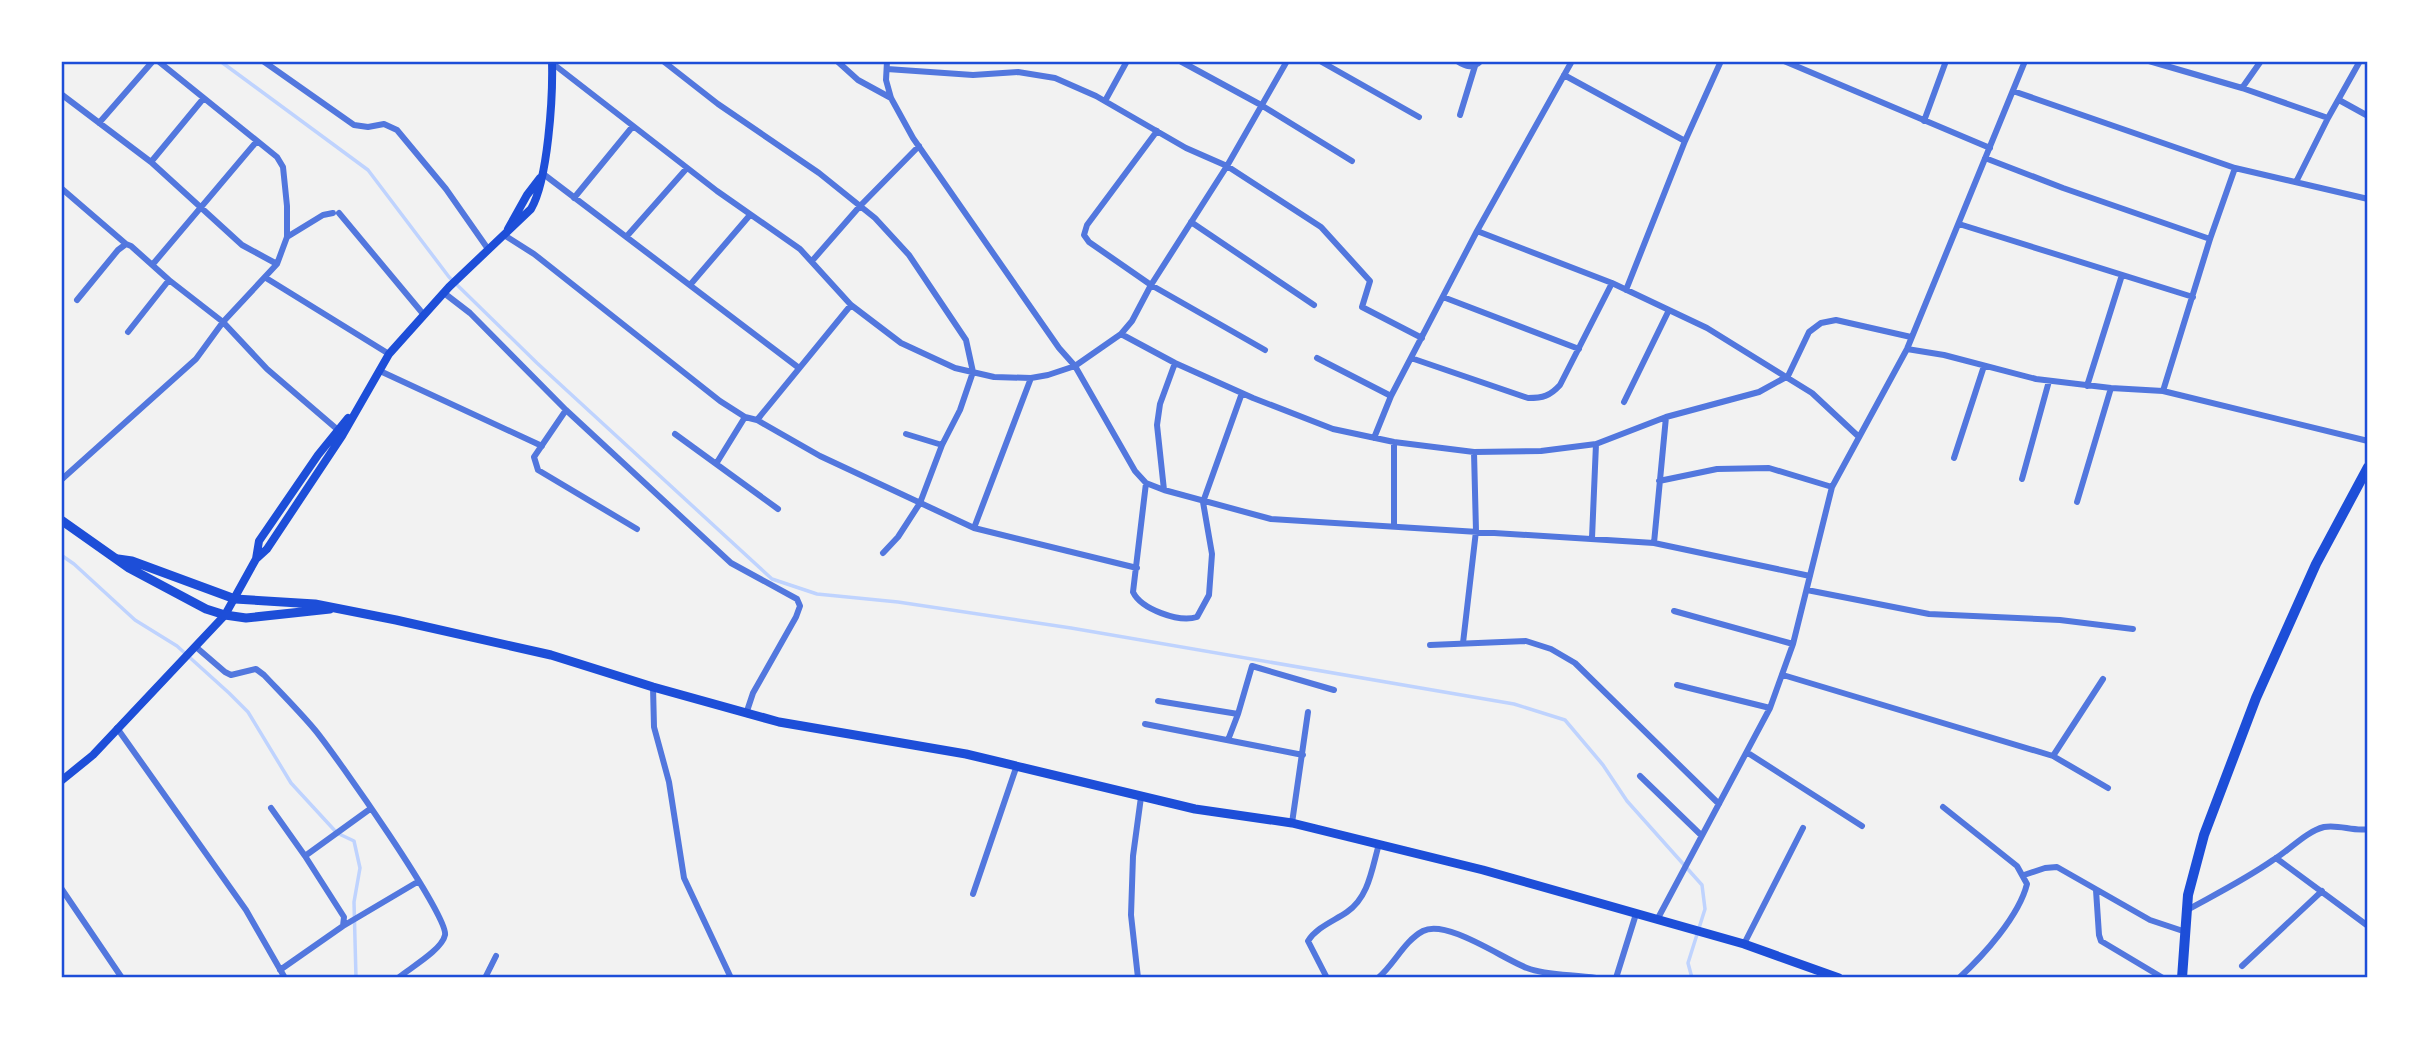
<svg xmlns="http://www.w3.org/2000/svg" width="2429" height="1039" font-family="Helvetica,sans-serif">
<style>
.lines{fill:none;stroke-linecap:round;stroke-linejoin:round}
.stream{stroke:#bfd3fe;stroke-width:3.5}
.minor{stroke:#5277de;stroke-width:6}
.secondary{stroke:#1d4ed8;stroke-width:8}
.primary{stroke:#1d4ed8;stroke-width:9}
.trunk{stroke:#1d4ed8;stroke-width:10}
.neatline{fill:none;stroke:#1d4ed8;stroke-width:2.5}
</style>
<rect width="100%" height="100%" fill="#f2f2f2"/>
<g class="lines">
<path class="stream" d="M220,61l148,109 81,107 88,86 235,216 45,15 81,8 173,26 443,76 51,16 38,45 24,36 75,84 3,24 -17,54 4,15
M61,555l13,9 61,56 42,26 52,47 19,19 43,71 46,50 17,8 6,27 -6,34 2,76"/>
<path class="minor" d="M263,61l91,64 14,2 16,-3 13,6 49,59 42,60
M663,61l55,43 101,69 56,45 34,37 57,85 7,32 -13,38 -18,35 -22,58 -22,34 -15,16
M837,61l21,19 33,18
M887,61l-1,19 5,18 22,40 146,210 16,18 60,105 11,12 18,7 107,29 383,24 156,33
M1180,61l81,44 91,56
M1320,61l99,56
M1457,61c9,6 16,8 24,0
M1784,61l206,87
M2149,61l93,27 86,30
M552,63l165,128 83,58 51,56 50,38 54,25 39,9 37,1 17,-3 27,-9 46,-32 11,-13 19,-36 76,-119 60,-105
M887,69l86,6 45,-3 37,6 41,18 90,52 41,18 94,61 49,54 -8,26 60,31
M1564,75l121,66
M2242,88l19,-27
M2013,91l222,77 133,31
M61,94l90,68 91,83 35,19
M2339,100l29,16
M1105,101l22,-40
M1460,115l15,-49
M1924,121l22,-60
M99,123l54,-62
M1157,131l-70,94 -3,10 5,7 62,43 114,65
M1985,158l78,30 147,51
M151,162l52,-63
M542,173l257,195
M2296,182l32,-64 32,-57
M61,188l65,56
M574,198l59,-72
M339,213l85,102
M1191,222l123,83
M1959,224l234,73
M1477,231l135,52 95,45 105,65 47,44
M504,235l30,19 186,147 25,16 12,3 63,36 154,72 163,40
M627,236l60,-68
M287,237l36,-22 10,-2
M812,261l48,-55 59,-60
M153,264l104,-123
M266,278l123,76
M690,285l60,-70
M1626,290l59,-149 36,-80
M444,293l26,20 96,97 165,153 66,36 3,7 -4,11 -43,76 -7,21
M1443,297l136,52
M77,300l41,-50 8,-6 5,2 38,34 54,42 44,47 71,61
M128,332l41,-52
M1121,334l54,29 78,35 80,31 61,13 80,10 67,-1 55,-7 70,-27 93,-25 29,-16 21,-44 12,-9 15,-3 75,17
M1907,349l37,6 92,24 75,9 52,3 205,50
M1317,358l74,38
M1411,358l117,40c15,0 22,-2 32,-13l52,-102
M380,371l162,75
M2087,386l35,-111
M2163,391l47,-152 25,-71
M1624,402l45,-92
M566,410l-32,47 4,13 99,59
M757,420l94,-115
M675,434l103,75
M906,434l36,11
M1374,438l17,-42 86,-165 95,-170
M1394,442v84
M1954,458l30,-92
M716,464l29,-47
M2022,479l27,-98
M61,480l135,-121 27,-37 54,-58 10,-27v-31l-4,-39 -6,-10 -119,-96
M1659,481l58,-12 52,-1 63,19
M1146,483l-13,109c8,17 46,31 64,25l12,-22 3,-41 -9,-52 39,-109
M1164,490l-7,-65 3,-21 15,-41
M2077,502l34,-114
M974,528l57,-150
M1592,538l4,-94
M1654,543l12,-126
M1807,590l122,24 131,6 73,9
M1674,611l119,33
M1463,643l13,-112 -2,-79
M1430,645l96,-4 25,8 24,14 144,141
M196,647l29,25 6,3 25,-6 8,6c17,18 35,36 51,55 19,23 134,186 130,205 -3,15 -35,33 -47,43
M1783,675l270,81 55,32
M1677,685l93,23
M653,687l1,40 15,55 15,96 47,100
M1158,701l80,13 -10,26
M1238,714l14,-48 82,24
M1145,724l158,31
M117,728l129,182 39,68
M1748,753l114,73
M2053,756l50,-77
M1640,776l61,59
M1943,807l74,59 10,18c-8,32 -43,71 -68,94
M271,808l34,48 39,61 -1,9 -63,44
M1292,823l16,-111
M305,856l65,-47
M2276,858l92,68
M2024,875l21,-7 12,-1 93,53 36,12
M61,888l61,90
M2096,890l3,45 2,6 62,37
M973,894l44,-129
M2187,910c29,-16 59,-31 86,-50 17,-10 32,-28 51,-33 15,-3 30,5 44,2
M1657,920l113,-212 23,-64 39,-157 75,-138 118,-288
M343,926l76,-45
M1744,944l59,-116
M2242,966l80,-75
M485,978l11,-22
M1138,978l-7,-63 2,-59 8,-59
M1327,978l-19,-37c9,-14 26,-20 39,-29 22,-15 25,-44 32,-68
M1378,978c16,-13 26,-37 45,-47 24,-12 80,28 104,37 21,8 47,6 69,10
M1616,978l20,-64"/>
<path class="secondary" d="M508,229l19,-34 13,-17
M256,559l11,-10 75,-113 47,-82 60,-67 82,-78c17,-29 22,-112 21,-148
M61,781l32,-26 132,-140 31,-56 3,-18 59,-86 30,-37"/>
<path class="primary" d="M61,520l68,48 77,41 19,6 21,3 84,-9
M118,559l14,2 103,38 80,5 81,16 155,35 102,32 126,35 187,32 229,55 97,14 57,14 134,33 261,74 95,34"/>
<path class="trunk" d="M2182,978l6,-83 16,-60 52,-137 60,-134 52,-97"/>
</g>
<rect width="2429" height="1039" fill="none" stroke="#ffffff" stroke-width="126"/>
<rect x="63" y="63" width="2303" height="913" class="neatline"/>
</svg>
